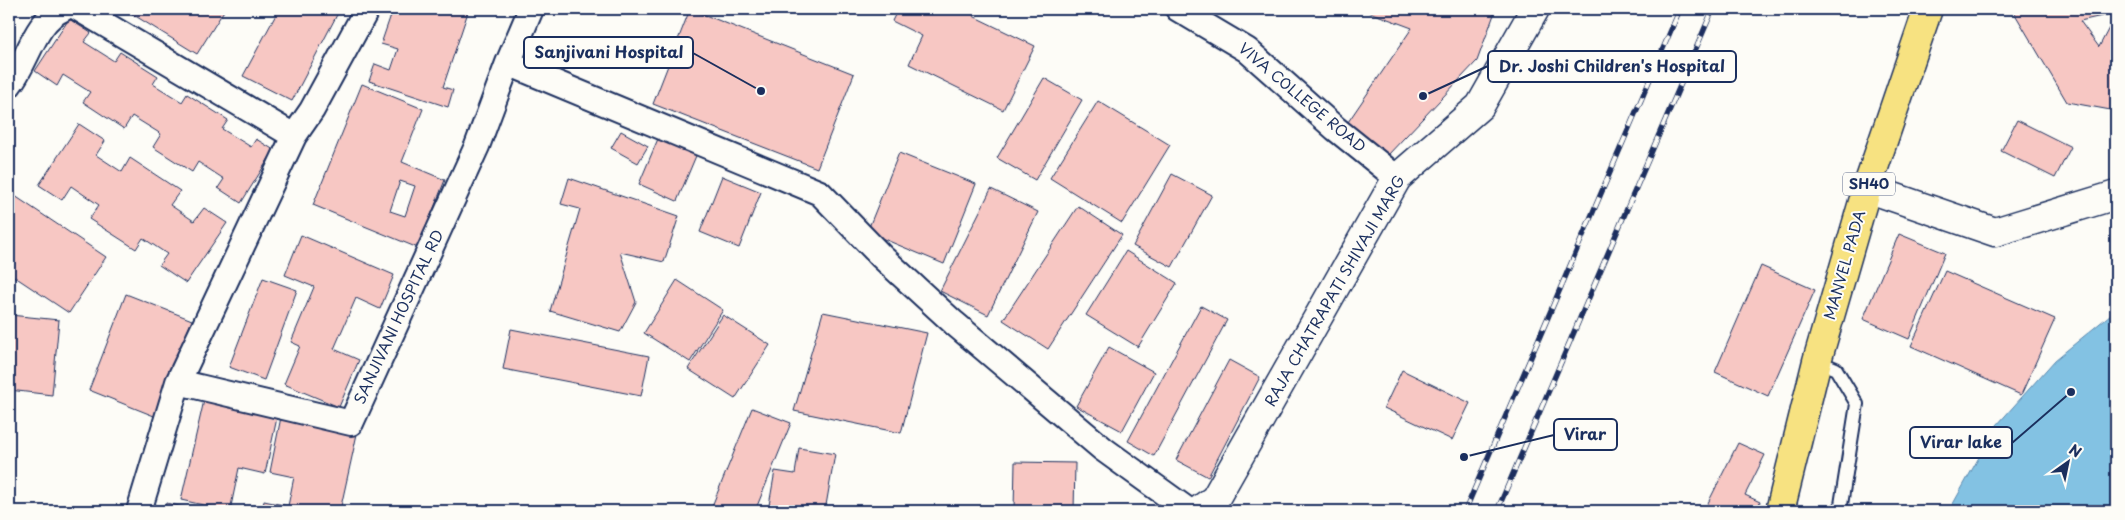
<svg xmlns="http://www.w3.org/2000/svg" width="2125" height="520" font-family="'Playpen Sans',sans-serif">
<style>
.water{fill:#83c2e3;stroke:#5987ae}
.building{fill:#f7c7c3;stroke:#1b2f5e;fill-rule:evenodd}
.lines{fill:none;stroke-linecap:round;stroke-linejoin:round}
.service-casing{stroke:#1b2f5e;stroke-width:16}
.minor-casing{stroke:#1b2f5e;stroke-width:28}
.tertiary-casing{stroke:#1b2f5e;stroke-width:31}
.primary-casing{stroke:#1b2f5e;stroke-width:31}
.service{stroke:#fdfcf7;stroke-width:12}
.minor{stroke:#fdfcf7;stroke-width:24}
.tertiary{stroke:#fdfcf7;stroke-width:28}
.primary{stroke:#f7e281;stroke-width:28}
.rail-casing{stroke:#1b2f5e;stroke-width:5.5}
.rail{stroke:#fdfcf7;stroke-width:4;stroke-dasharray:11;stroke-linecap:butt}
.labels{text-anchor:middle;stroke-width:4;stroke-linejoin:round;paint-order:stroke}
.shield{fill:#fdfcf7;stroke:#5f6c8c;stroke-width:1}
.shield-label{font-size:14px;font-weight:bold;fill:#1b2f5e}
.street-label{font-size:15px;fill:#1b2f5e;stroke:#fdfcf7}
.leader{fill:none;stroke:#1b2f5e;stroke-width:2}
.callout-dot{fill:#1b2f5e;stroke:#fdfcf7;stroke-width:2}
.callout{fill:#fdfcf7;stroke:#1b2f5e;stroke-width:2}
.callout-label{font-size:16px;text-anchor:middle;font-weight:bold;fill:#1b2f5e}
</style>
<rect width="100%" height="100%" fill="#fdfcf7"/>
<filter id="ink" filterUnits="userSpaceOnUse"><feTurbulence type="fractalNoise" baseFrequency=".02" numOctaves="2"/><feDisplacementMap in="SourceGraphic" scale="10" xChannelSelector="R" yChannelSelector="G"/><feConvolveMatrix kernelMatrix="1 2 1 2 8 2 1 2 1" color-interpolation-filters="sRGB"/></filter>
<g filter="url(#ink)">
<path class="water" d="M2116,310v201h-167l48,-86 58,-65z"/>
<path class="building" d="M124,9h101l-28,45z
M279,9h61l-48,92 -49,-25z
M393,9h76l-26,78 10,3 -5,17 -79,-26 6,-17 16,6 7,-21 -17,-5z
M690,9l164,65 -37,94 -164,-64z
M898,9h79l-4,7 62,30 -32,64 -94,-46 13,-28 -30,-15z
M1361,9h135l-19,52 -90,95 -41,-31 66,-97z
M2012,9h104v102l-49,-9zM2111,14l-1,12 -11,21 -19,-26z
M69,19l22,14 -7,9 30,19 6,-9 38,24 -5,8 29,18 5,-8 41,26 -6,9 29,18 5,-8 18,11 -33,53 -23,-15 6,-9 -26,-17 -6,10 -39,-25 8,-13 -29,-18 -8,13 -41,-27 7,-10 -27,-17 -6,11 -22,-15z
M1044,78l38,22 -47,80 -38,-22z
M362,84l61,25 -21,53 43,18 -27,68 -105,-43zM400,181l15,5 -10,30 -15,-5z
M1098,101l72,44 -48,78 -72,-45z
M2017,120l54,27 -16,31 -54,-27z
M79,124l26,17 -9,14 26,17 8,-14 50,33 -10,14 24,16 10,-13 23,15 -41,60 -27,-18 8,-11 -24,-16 -7,11 -47,-30 10,-14 -28,-19 -9,14 -23,-15z
M621,131l27,15 -10,17 -27,-15z
M660,134l38,17 -21,50 -38,-17z
M899,153l77,31 -32,80 -77,-32z
M1172,174l40,21 -40,72 -39,-21z
M722,176l39,16 -22,56 -39,-16z
M569,178l110,38 -15,46 -44,-10 16,50 -16,30 -70,-21 30,-102 -19,-5z
M991,189l47,23 -50,103 -48,-24z
M9,192l97,65 -37,56 -60,-40z
M1078,206l44,29 -74,114 -45,-29z
M1899,234l46,19 -36,86 -46,-20z
M301,235l93,40 -14,34 -24,-11 -22,51 25,11 -20,47 -55,-23 16,-38 -9,-4 23,-55 -29,-12z
M1126,251l51,32 -39,64 -52,-32z
M1761,266l54,24 -47,106 -53,-24z
M1945,271l110,48 -34,76 -110,-49z
M263,278l34,12 -33,90 -35,-13z
M677,280l46,30 -33,52 -46,-29z
M126,294l66,26 -38,96 -65,-26z
M1201,306l26,14 -73,136 -26,-15z
M823,312l104,21 -26,100 -107,-22z
M10,315l49,5 -7,75 -43,-5z
M723,315l47,30 -35,54 -47,-30z
M511,329l138,27 -8,40 -138,-27z
M1109,347l45,25 -32,59 -46,-25z
M1229,360l31,17 -52,100 -32,-17z
M1402,370l68,33 -18,37 -68,-32z
M205,396l73,17 -13,61 -26,-6 -9,43 -49,-11z
M752,408l39,15 -36,88h-45z
M282,412l75,22 -17,77h-78l2,-10 24,5 6,-29 -24,-5z
M1738,443l27,12 -20,40 15,7 -4,9h-52z
M799,448l36,6 -10,57h-57l7,-40 20,3z
M1015,462l60,1 -1,48 -60,-1z
M166,503l35,8h-37z"/>
<g class="lines">
<g class="service-casing">
<path id="service" d="M1817,361l19,8 21,35 -17,107"/>
</g>
<g class="minor-casing">
<path id="minor" d="M79,9l215,127
M1178,9l69,41 89,79 61,49
M508,63l23,-54
M9,85c19,-23 25,-64 54,-76
M178,382l173,41 126,-277 31,-83 312,130 62,64 72,66 149,126 86,62
M139,511l39,-129 116,-246 18,-26 55,-101"/>
</g>
<g class="tertiary-casing">
<path id="tertiary" d="M1867,188l128,44 121,-37
M1198,511l17,-12 182,-321 83,-72 55,-97"/>
</g>
<g class="primary-casing">
<path id="primary" d="M1780,511l37,-150 50,-173 61,-179"/>
</g>
<use href="#service" class="service"/>
<use href="#minor" class="minor"/>
<use href="#tertiary" class="tertiary"/>
<use href="#primary" class="primary"/>
<g class="rail-casing">
<path id="rail" d="M1465,511l215,-502
M1497,511l216,-502"/>
</g>
<use href="#rail" class="rail"/>
</g>
</g>
<g class="labels">
<rect class="shield" x="1843" y="172.5" width="52" height="23" rx="4"/>
<g class="shield-label">
<text x="1869" y="189">SH40</text>
</g>
<g class="street-label">
<text transform="translate(1302 98) rotate(40)" y="5">VIVA COLLEGE ROAD</text>
<text transform="translate(1845 265) rotate(-74)" y="5">MANVEL PADA</text>
<text transform="translate(1335 291) rotate(-60)" y="5">RAJA CHATRAPATI SHIVAJI MARG</text>
<text transform="translate(399 317) rotate(-65)" y="5">SANJIVANI HOSPITAL RD</text>
</g>
</g>
<path class="leader" d="M761 91L693 53M1423 96L1488 66M1464 457L1554 435M2071 392L2012 443"/>
<g class="callout-dot">
<circle cx="761" cy="91" r="5"/>
<circle cx="1423" cy="96" r="5"/>
<circle cx="1464" cy="457" r="5"/>
<circle cx="2071" cy="392" r="5"/>
</g>
<g class="callout">
<rect x="524" y="37" width="169" height="31" rx="5"/>
<rect x="1488" y="51" width="248" height="31" rx="5"/>
<rect x="1554" y="419" width="63" height="31" rx="5"/>
<rect x="1910" y="427" width="102" height="31" rx="5"/>
</g>
<g class="callout-label">
<text x="609" y="58">Sanjivani Hospital</text>
<text x="1612" y="72">Dr. Joshi Children's Hospital</text>
<text x="1585" y="440">Virar</text>
<text x="1961" y="448">Virar lake</text>
</g>
<rect width="2125" height="520" fill="none" stroke="#fdfcf7" stroke-width="30"/>
<rect x="15" y="15" width="2095" height="490" fill="none" stroke="#1b2f5e" stroke-width="2" filter="url(#ink)"/>
<g transform="translate(2068 462) rotate(33)" stroke="#fdfcf7" stroke-width="4" paint-order="stroke">
<path d="M0-4L9 19L0 12L-9 19Z" fill="#1b2f5e"/>
<text y="-8" font-size="14" font-weight="bold" text-anchor="middle" fill="#1b2f5e">N</text>
</g>
</svg>
